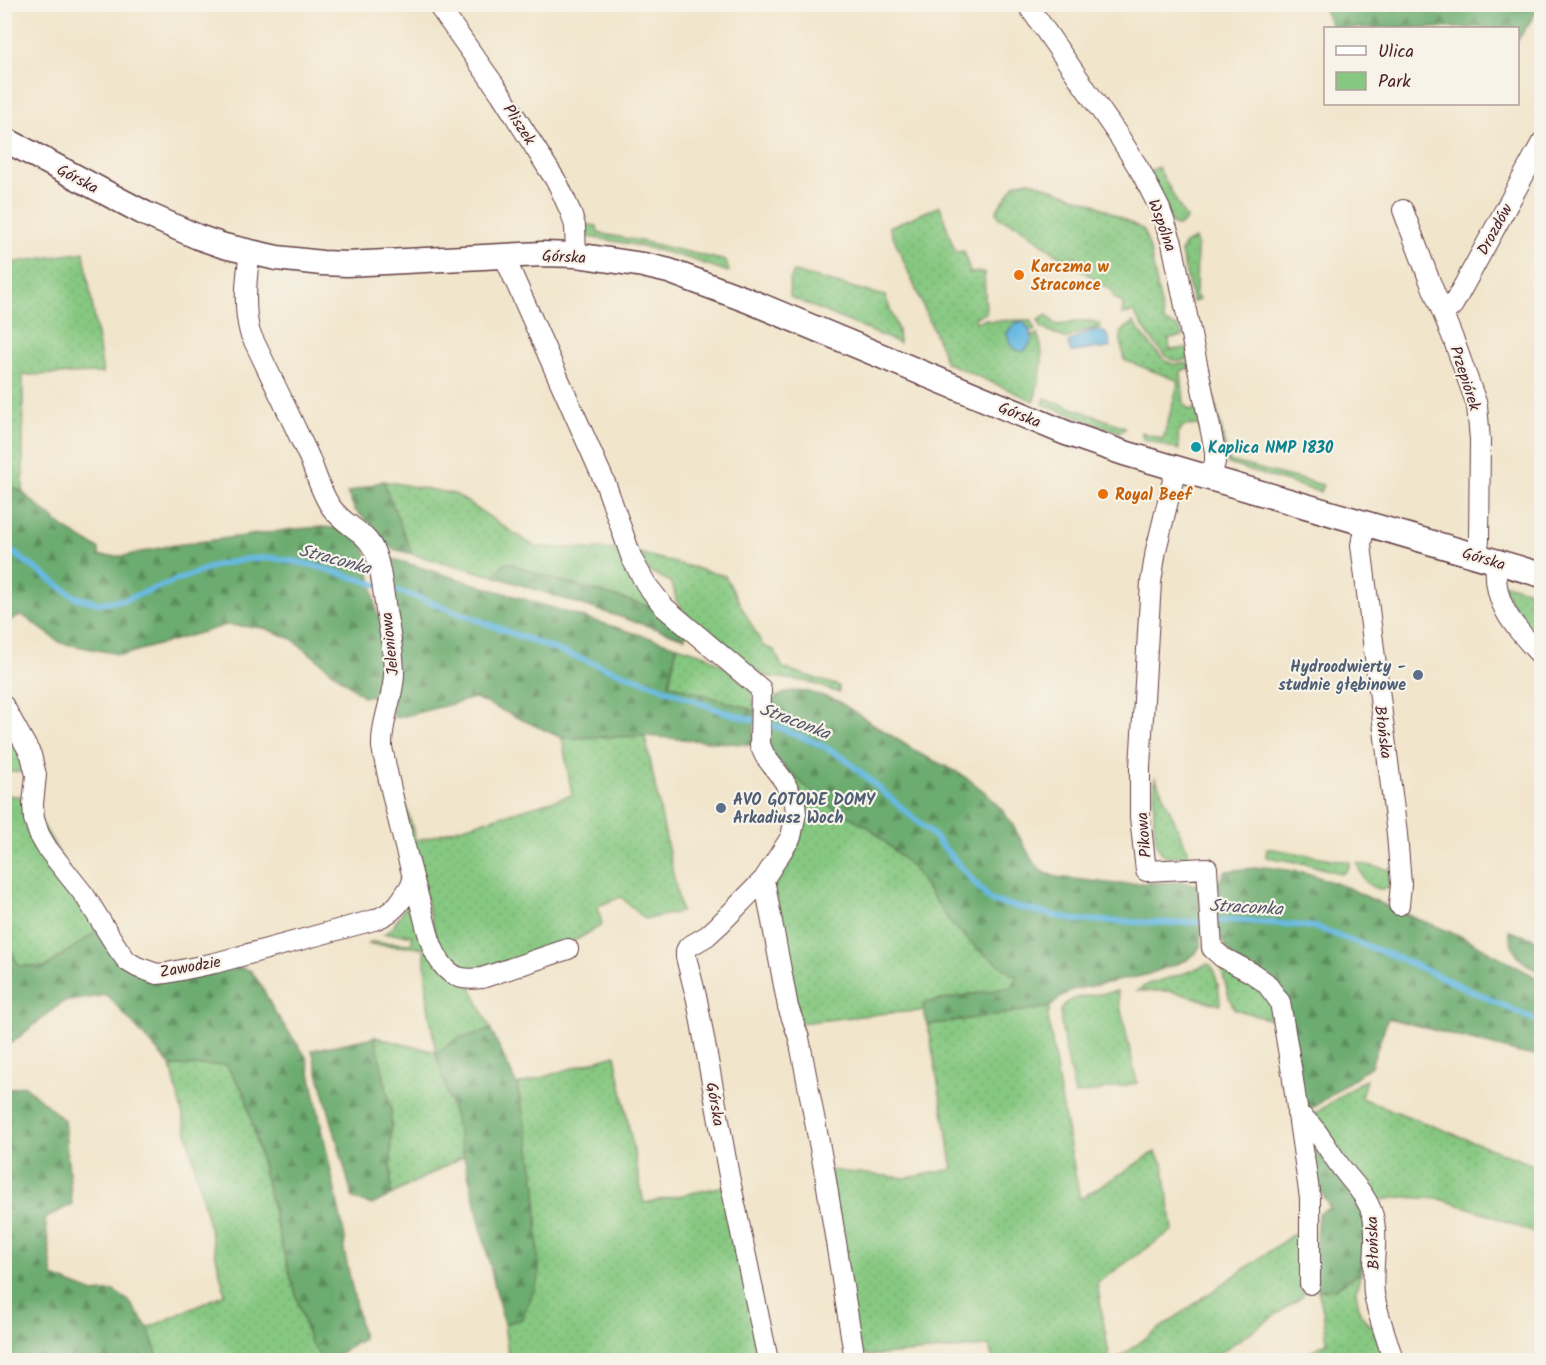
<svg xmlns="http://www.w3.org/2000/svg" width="1546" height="1365" font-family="Kalam,sans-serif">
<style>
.green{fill:url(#green-dots);stroke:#687456;stroke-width:1.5}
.forest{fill:url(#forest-firs);stroke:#5b664d;stroke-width:1.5}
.water{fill:#67b9e2;stroke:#586c86;stroke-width:1.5}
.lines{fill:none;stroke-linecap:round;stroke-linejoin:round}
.stream{stroke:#67b9e2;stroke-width:6}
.minor-casing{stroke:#633d43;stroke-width:22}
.tertiary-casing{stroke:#633d43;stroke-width:27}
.minor{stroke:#fff;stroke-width:20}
.tertiary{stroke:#fff;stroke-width:24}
.food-dot{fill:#e8710a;stroke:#f7f3e8;stroke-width:2}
.culture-dot{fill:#0f9aa8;stroke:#f7f3e8;stroke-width:2}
.service-dot{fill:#5c6f8a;stroke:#f7f3e8;stroke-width:2}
.labels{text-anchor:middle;stroke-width:4.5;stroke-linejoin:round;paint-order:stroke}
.street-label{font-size:16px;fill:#4a1f2b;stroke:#f7f3e8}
.food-label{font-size:16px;font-weight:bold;fill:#c56008;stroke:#f7f3e8;text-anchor:start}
.culture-label{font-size:16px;font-weight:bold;fill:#0d838f;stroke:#f7f3e8;text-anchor:start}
.service-label{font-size:16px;font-weight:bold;fill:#4e5e75;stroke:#f7f3e8;text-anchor:end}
.water-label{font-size:18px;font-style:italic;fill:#54556b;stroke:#f7f3e8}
</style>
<defs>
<pattern id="green-dots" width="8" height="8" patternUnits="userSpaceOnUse" patternTransform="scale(1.5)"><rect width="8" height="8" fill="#86c881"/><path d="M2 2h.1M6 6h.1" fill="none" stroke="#75ab70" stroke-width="1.8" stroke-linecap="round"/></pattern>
<pattern id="forest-firs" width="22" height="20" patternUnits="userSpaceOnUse" patternTransform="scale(1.5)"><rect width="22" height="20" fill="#6cac6f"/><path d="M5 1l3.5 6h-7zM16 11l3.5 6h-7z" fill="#5b8b5b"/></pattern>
</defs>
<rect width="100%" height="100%" fill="#f7f3e8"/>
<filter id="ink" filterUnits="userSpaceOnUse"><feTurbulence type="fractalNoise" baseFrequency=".0167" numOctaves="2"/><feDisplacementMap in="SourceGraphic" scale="12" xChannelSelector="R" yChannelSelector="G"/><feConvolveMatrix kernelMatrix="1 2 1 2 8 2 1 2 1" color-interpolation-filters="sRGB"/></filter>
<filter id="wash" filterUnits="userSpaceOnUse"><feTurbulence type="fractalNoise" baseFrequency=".008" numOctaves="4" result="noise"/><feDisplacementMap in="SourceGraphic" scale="24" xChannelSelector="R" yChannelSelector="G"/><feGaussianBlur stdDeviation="1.35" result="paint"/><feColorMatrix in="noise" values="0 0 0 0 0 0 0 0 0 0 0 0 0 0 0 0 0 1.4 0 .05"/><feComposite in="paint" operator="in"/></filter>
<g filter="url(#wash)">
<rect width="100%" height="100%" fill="#f1e5cb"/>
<path class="green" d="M1158,167l28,52 -3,5 -5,2 -5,-1 -25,-53z
M1022,181h8l63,22 51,27 6,20 14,72 14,5 6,9 -15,3 1,11 17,-2 2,11c-5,1 -10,3 -14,2 -14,-3 -33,-37 -42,-49l-11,3 1,-12 -10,-6 1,-4 -34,-24 4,-7 -9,-6 -3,7 -16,-9 -37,-28 -20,-8 -2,-5 1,-5 17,-24z
M940,206l15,46 9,-1 6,22 14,-1 2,41 -11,4 1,5 11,-3v2l43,-1 5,10 -5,2 -7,-9 9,17 -1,-3 6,-3c10,23 3,43 -3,67l-89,-39 -3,-12 -53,-123z
M588,225l9,1 1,7 47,9 81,19 3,10 -1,1c-45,-17 -91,-28 -140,-35l-4,-3 -2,-8z
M1195,239l2,5 -1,51 3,5 -6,2 -12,-49c2,-9 5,-10 14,-14z
M84,252l19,121 -80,2v118l-18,-11 -1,-218z
M794,272l91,24 13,34 1,13 -109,-46 -1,-15z
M1047,315l8,9 4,1 21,-4h12l8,3v4c-10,0 -25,6 -34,11l-22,-10h-2l-4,-9z
M1133,322c8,10 25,36 37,41 6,3 13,1 20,0l1,4 -10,4 3,33 5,6 10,-2 3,17 -19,1 -5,7 1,17 -36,-11 -2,-7 22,7 16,-58 -55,-21 -4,-27z
M1210,382l19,79 94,24 -3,7 -92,-28 -7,-26z
M1045,398l80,29v2l-6,3 -76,-28z
M383,481l72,13 80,53 87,3 36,59 -111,-32 -41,-15 -13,14 -81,-22z
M635,552l90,24 38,70 11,4 9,18 56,18v7l-30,-11 -44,-6 -11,-7 -58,-43 -20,-25 -2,-11 -5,-9 -23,-11z
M1502,583l39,11v55l-18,-20z
M677,646l29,9 20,13 25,23 5,20 -87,-27z
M5,720l18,39 1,13h-19z
M645,736l36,176 -36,7 -24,-22 -23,9 4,19 -26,15 -91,31 -28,-2 -17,-16 -43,-166h4l15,54 156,-46 -10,-57z
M771,753l35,34 27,21 36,19 44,41 37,54 30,29 37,26 -5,10 -88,16 -1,8 -34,2 -89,10 -28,-143 33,-62c2,-28 -18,-45 -34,-65z
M1155,777l33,74v5c-7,0 -17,2 -24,-1 -15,-9 -9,-62 -9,-78z
M4,795l23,2 74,131 -56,39 -26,-1 -14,-27z
M1267,848l83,14 -2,7 -6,5 -35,-10 -41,-7z
M1357,863l40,8 -4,15c-21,9 -30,-4 -36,-23z
M409,901l14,28 48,58 20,43 -34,9 -2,80 9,37 -73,39v-86l-16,-72 61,15 -8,-46 -4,-58 -56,-4 2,-2 42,2v-9l-28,-1 9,-7z
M1207,964l4,1c6,12 9,26 9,40l-49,-14h-34l11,-7 34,-10z
M1220,964l43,23 16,35 -45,-13 -5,-12z
M1117,991l20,92 -62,12c-3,-17 -17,-71 -14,-84 1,-3 3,-6 5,-8 11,-8 38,-9 51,-12z
M1050,1007l-2,9 13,82 19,101 75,-47 8,11 10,67 -76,53 13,77h-117l-4,-14 -120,10 -12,-6 -28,-180 77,8 47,-9 -25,-144z
M615,1055l29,148 81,-17 37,174h-253l-5,-36 18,-5 8,-171 -13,-63z
M226,1064l19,30 38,157 27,91 13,18h-164l-11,-32 77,-34 -54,-228z
M1366,1080l-5,18 180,70v68l-56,-23 -45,-14 -37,-2 -29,4 -64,-87 9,-3 40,-28z
M1305,1226l1,29 -3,41 -93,64h-95z
M1361,1272l-5,19 4,22 17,21 9,26h-87l21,-14 7,-3 -4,-32 -5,-21 17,-1z"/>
<path class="forest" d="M1537,5l2,3 -21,32v-12h-185l-12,-23z
M383,481l29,73 -19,-5 -13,-9 -9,-16 -16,-14 -8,-17z
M4,482l19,11 41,35 35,21v7h25l44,-10 127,-17 27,-2 22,2 17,11 6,14 10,61 5,2 5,75 -23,5 -72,-58 -28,-11 -37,-3 -104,30 -62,-12 -39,-28 -17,7z
M390,558l287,88 -8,38 87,27 -4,34 -107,-9 -83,2 -87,-40 -78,20 -5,-3 4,-99 -7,-52z
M506,562l41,15 111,32 28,25 -1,4 -192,-62z
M790,691l19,1 27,8 84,54 35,17 16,10 14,11 16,17 11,15 22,39 11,10 12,4 59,7 67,-2 14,3 4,8v52l-5,8 -9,7 -41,15 -74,15 -13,9 -9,8 -122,18 -5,-14 1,-8 88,-16 5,-10 -37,-26 -30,-29 -37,-54 -44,-41 -36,-19 -27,-21 -35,-34 -6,-13 2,-33 9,-10z
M1266,867l41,6 39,14 49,23 66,26 80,44v76l-17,-2 -136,-36 -17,48 -57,41 -6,1 -7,-3 -14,-88 -57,-64 -7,-10 -5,-15 1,-47 7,-10z
M101,928l31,43 104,-5 15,5 11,16 12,24 33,47 38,180 -1,12 19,89 -34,21h-6l-13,-18 -27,-91 -38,-157 -19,-29 -55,1 -64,-71 -44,7 -58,46 -1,-109 15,27 27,1z
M1509,931l32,10v32c-22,-13 -28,-16 -32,-42z
M491,1030l26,55 13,63 6,38 3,92 -17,41 -18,5 -49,-205 -19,-66 21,-14z
M375,1037l16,72v86l-19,10 -19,-6 -41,-149z
M24,1085l40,35 8,84 -27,15 8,58 41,16 20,-2 15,10 19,27 11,32h-154v-270z
M1307,1130l60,82 -1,42 -5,18 -26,17 -17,1 -4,-26 4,-50 11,-6c-1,-10 -10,-15 -13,-25 -6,-16 -6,-36 -9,-53z"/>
<path class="water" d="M1023,322l6,7 3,11 -7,11h-6l-8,-5 -4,-13 8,-10z
M1093,330c13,1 17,4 17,17l-7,2 -10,-1 -10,3 -12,1 -3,-9c8,-7 16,-9 25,-13z"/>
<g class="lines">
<path class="stream" d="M4,546l71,51 23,6 26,-3 93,-35 30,-6 28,-1 37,7 99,30 151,57 90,32 69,27 54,15 46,19 23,13 86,74 61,69 84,19 96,3 65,-3 79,7 84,31 143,65"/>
</g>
</g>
<g filter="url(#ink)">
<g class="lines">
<g class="minor-casing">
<path id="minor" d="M437,4l64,90 57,90 13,29 4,13 1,29
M1027,4l93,134 21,34 19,37 12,34 43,208v11l-4,16
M1403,210l26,69 25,62 23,64 3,35 -1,100 -2,16
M250,252c-4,26 -7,55 0,81 20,41 40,83 59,124 7,17 12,36 22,50 16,23 40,23 47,55 4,16 6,33 8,49 4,21 8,43 8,64 -1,24 -13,47 -12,72 10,52 24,105 38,156 6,20 9,44 22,61 11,15 22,16 40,14l86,-29
M504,256l102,229 26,74 14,25 18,23 97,82 -1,56 5,11 19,25 11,22 1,10 -5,24 -27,42 -45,46 -12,11 -19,11 -2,4v6l11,43 32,176 39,184
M1443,314l10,-9 89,-163
M1176,468l-20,82 -5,32 -11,185v50l6,54 61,-3 5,80 10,9 30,16 14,10 14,19 12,71 18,125v86
M1365,523l-4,22 36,289 4,50 -2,21
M1496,562c-4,43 19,65 46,95
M4,706l27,49 5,20 -3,29 1,15 5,15 8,14 38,48 33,53 9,12 10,6 20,7 10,-1 48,-10 159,-43c23,-8 28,-21 40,-40
M764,879l24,128 11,31 26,136 30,186
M1297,1113c20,14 27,31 41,50 12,18 29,31 35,53 6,25 -2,52 1,78 4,23 13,44 19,66"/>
</g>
<g class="tertiary-casing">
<path id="tertiary" d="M4,139l142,75 52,23 26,9 53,12 45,5 25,1 195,-10 34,1 67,10 26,6 78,29 319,133 58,20 418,122"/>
</g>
<use href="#minor" class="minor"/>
<use href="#tertiary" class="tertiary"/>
</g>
</g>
<g class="food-dot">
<circle cx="1019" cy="275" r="6"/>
<circle cx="1103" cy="494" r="6"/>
</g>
<circle class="culture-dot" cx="1196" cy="447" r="6"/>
<g class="service-dot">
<circle cx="1418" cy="675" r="6"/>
<circle cx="721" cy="808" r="6"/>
</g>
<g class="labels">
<g class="street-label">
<text transform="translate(520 124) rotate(57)" y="6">Pliszek</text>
<text transform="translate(78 178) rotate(28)" y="6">Górska</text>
<text transform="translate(1163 225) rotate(70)" y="6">Wspólna</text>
<text transform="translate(1494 229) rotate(-61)" y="6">Drozdów</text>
<text transform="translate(564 256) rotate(3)" y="6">Górska</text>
<text transform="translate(1466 378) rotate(72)" y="6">Przepiórek</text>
<text transform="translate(1020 414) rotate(22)" y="6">Górska</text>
<text transform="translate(1484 558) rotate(17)" y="6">Górska</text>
<text transform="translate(389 644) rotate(-96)" y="6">Jeleniowa</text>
<text transform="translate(1384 732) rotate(83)" y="6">Błońska</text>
<text transform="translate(1143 835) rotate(-95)" y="6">Pikowa</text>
<text transform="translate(190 966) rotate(-10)" y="6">Zawodzie</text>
<text transform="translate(716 1104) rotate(80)" y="6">Górska</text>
<text transform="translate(1372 1243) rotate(-92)" y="6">Błońska</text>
</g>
<g class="food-label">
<text x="1031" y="272">Karczma w<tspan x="1031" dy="18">Straconce</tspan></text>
<text x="1115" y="500">Royal Beef</text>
</g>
<g class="culture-label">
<text x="1208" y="453">Kaplica NMP 1830</text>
</g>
<g class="service-label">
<text x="1406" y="672">Hydroodwierty -<tspan x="1406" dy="18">studnie głębinowe</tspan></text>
<text x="733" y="805" text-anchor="start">AVO GOTOWE DOMY<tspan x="733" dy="18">Arkadiusz Woch</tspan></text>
</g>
<g class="water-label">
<text transform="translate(335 559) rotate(15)" y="6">Straconka</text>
<text transform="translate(795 721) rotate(21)" y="6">Straconka</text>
<text transform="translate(1246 907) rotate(3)" y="6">Straconka</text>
</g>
</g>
<rect width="1546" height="1365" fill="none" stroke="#f7f3e8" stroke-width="24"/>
<rect x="1324" y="27" width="195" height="78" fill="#f7f3e8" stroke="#b29e9c" stroke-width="1.5"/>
<rect x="1336" y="46" width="30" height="9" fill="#ffffff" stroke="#b29e9c" stroke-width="1.5"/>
<text x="1378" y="57" font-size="18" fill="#4a1f2b">Ulica</text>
<rect x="1336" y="72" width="30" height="18" fill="#86c881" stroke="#b29e9c" stroke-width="1.5"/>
<text x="1378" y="87" font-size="18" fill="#4a1f2b">Park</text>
</svg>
